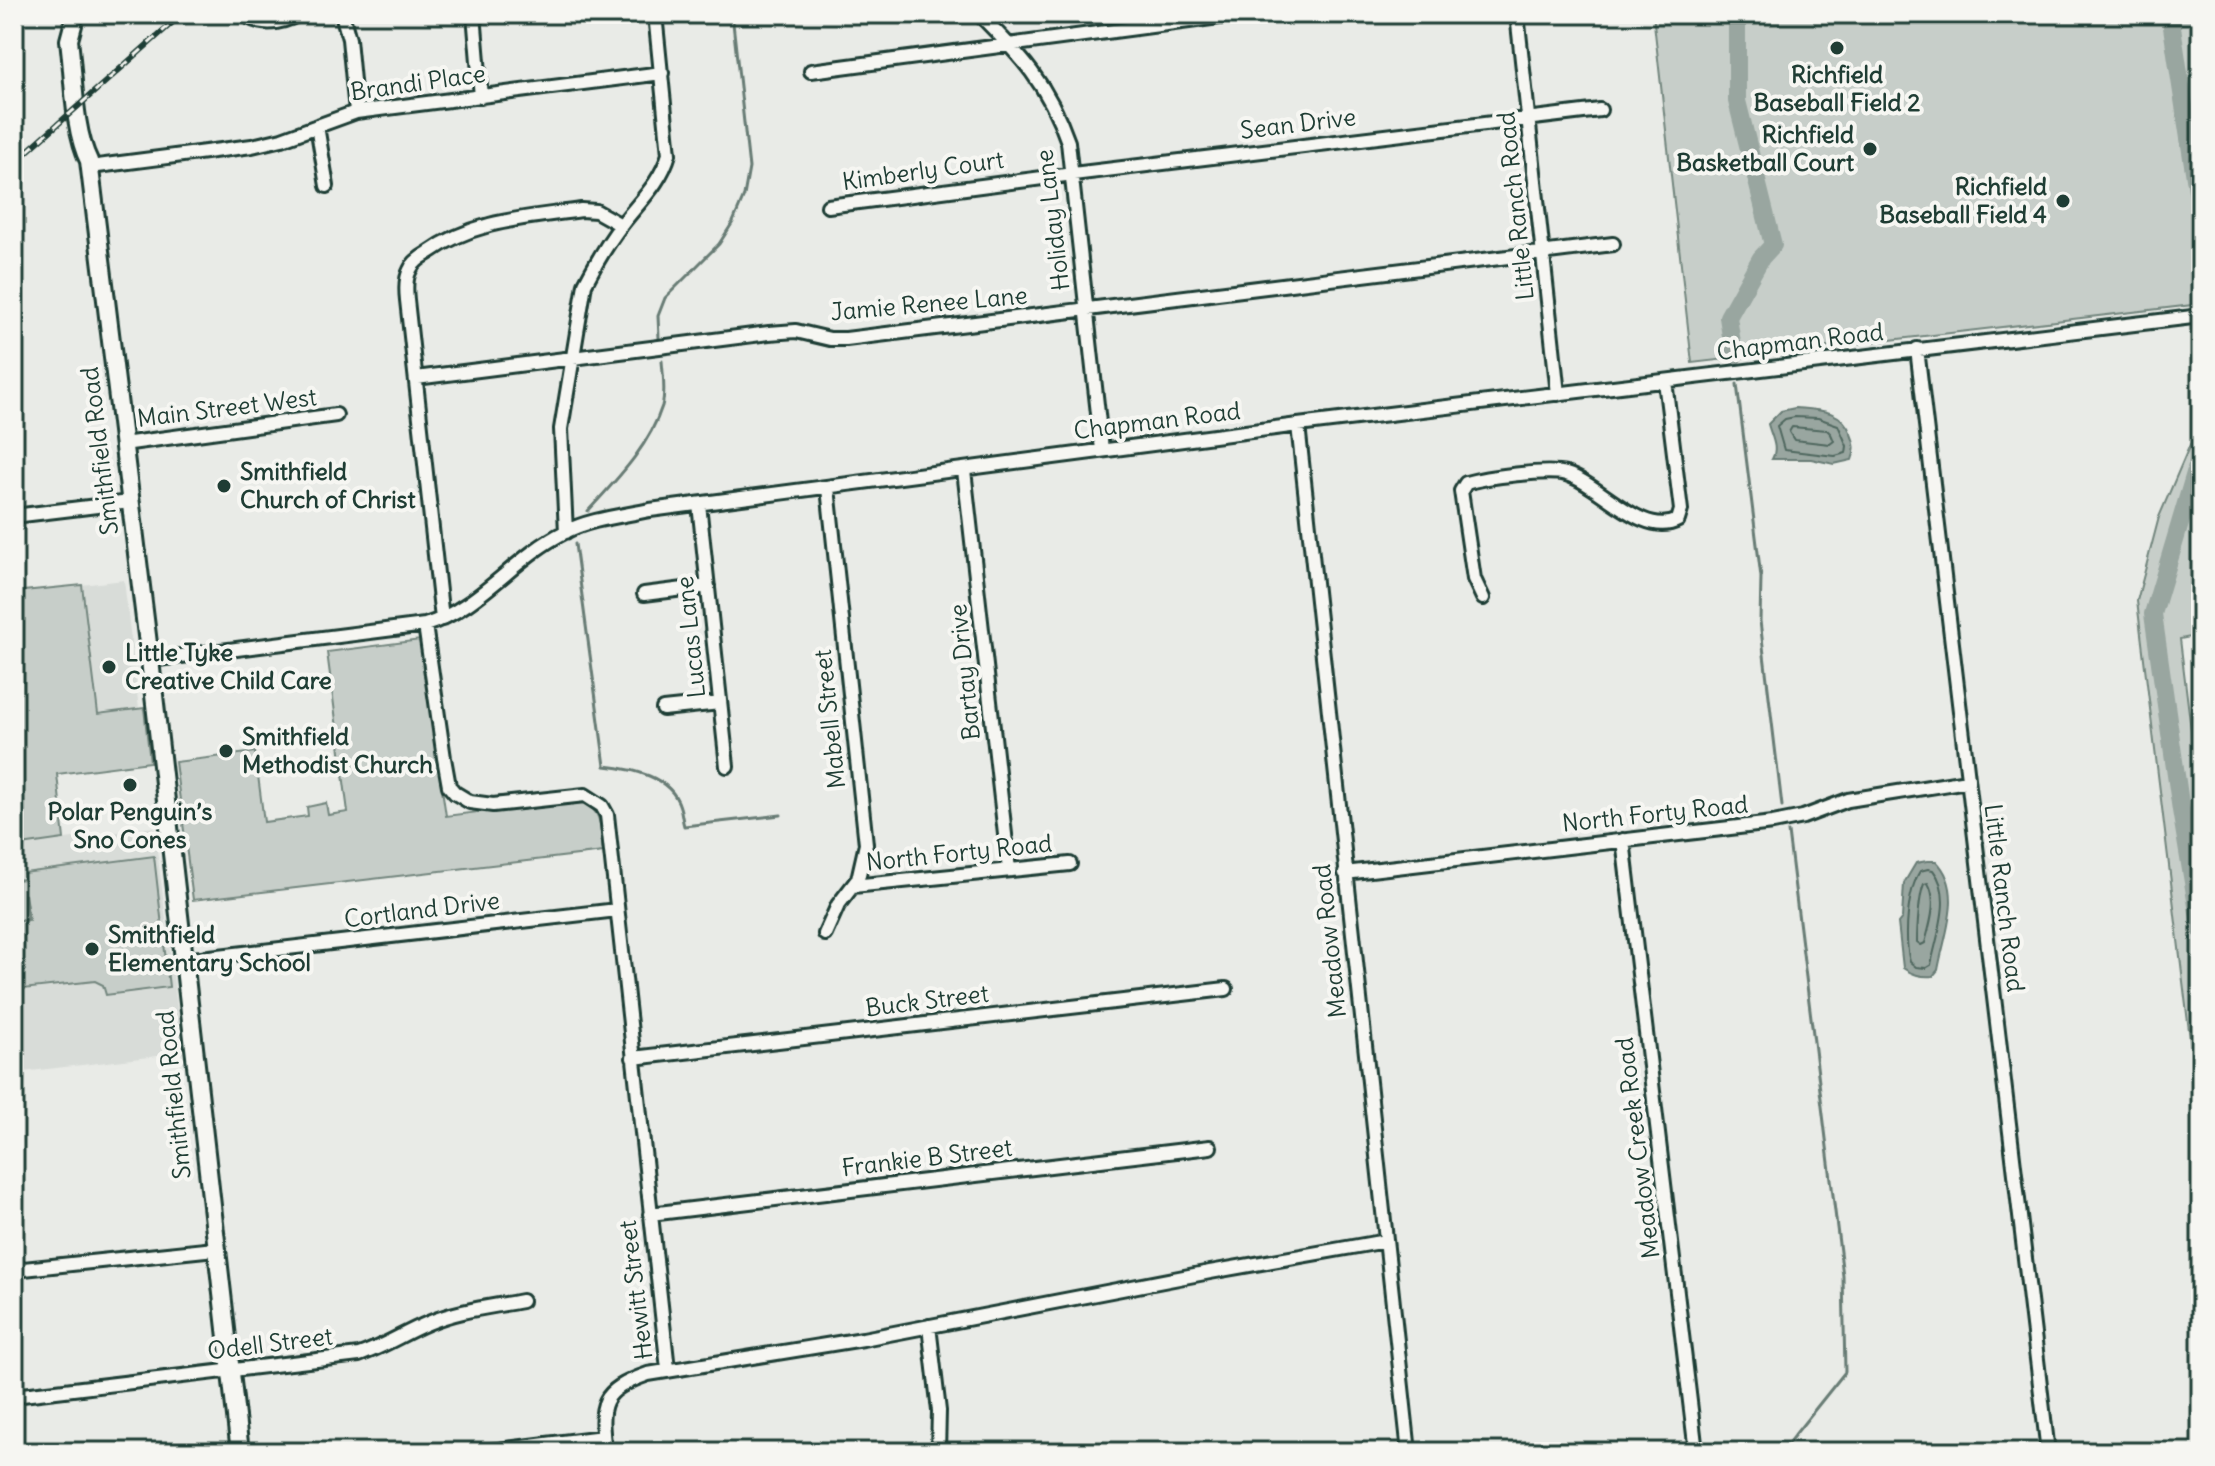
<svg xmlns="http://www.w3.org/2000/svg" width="2215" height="1466" font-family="Delius,sans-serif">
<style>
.built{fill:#d8dcd8}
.green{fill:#c7cec9;stroke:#73867e;stroke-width:2}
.water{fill:#99a6a0;stroke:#687c75;stroke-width:2}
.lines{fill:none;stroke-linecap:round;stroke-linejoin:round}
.shore{stroke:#50675f;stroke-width:2}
.stream{stroke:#687c75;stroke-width:3}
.river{stroke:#99a6a0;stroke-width:18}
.minor-casing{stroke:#1f3d34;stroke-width:18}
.major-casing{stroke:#1f3d34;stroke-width:22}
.minor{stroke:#f6f6f2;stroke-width:12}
.major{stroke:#f6f6f2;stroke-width:16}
.rail-casing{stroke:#1f3d34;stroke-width:6}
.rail{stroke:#f6f6f2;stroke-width:3;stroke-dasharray:9;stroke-linecap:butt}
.poi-dot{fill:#1f3d34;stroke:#f6f6f2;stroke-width:3}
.labels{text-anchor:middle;stroke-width:8;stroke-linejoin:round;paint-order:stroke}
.poi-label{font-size:24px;font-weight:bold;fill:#1f3d34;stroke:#f6f6f2;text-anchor:start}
.street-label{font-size:24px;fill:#1f3d34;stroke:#f6f6f2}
</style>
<rect width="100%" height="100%" fill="#e9ebe7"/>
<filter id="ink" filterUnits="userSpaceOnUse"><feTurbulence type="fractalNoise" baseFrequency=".0125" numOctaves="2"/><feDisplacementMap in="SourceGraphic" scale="16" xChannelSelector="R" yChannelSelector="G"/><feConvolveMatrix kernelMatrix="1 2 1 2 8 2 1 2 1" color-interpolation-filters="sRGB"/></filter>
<g filter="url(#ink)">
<path class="built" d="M124,580l15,129 -41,5 -16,-129z
M154,827l29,226 -169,20v-227z"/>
<path class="green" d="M1653,14h548v290l-509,59z
M2201,399v236l-21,4 21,173v318l-64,-529 22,-84 39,-91z
M82,585l16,129 46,-6 6,54 -93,12 7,65 -50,7v-254z
M420,640l26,176 129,-16c29,7 25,26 28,52l-410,48 -18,-138 80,-10 9,70 44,-6 -1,-9 19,-4 2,12 20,-3 -21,-160z
M154,856l15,131 -63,8 -3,-10 -8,-4 -81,9v-19l7,-11 1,-10 -8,-17v-11l15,-2 -4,-26 2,25 -13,2v-41l10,-1 -1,-6z"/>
<path class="water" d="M1795,408c23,2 47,1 56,26 4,9 5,16 1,26l-18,4 -23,-5h-39c7,-11 -1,-23 -4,-35l13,-13z
M1927,861h9c29,29 8,74 2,109l-5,6c-12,1 -20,-1 -30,-8l-5,-45 4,-5 2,-35 12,-20z"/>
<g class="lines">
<path class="shore" d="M1795,417l23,1 20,7 9,21 -1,7 -11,3 -51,-6 -7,-24 8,-7z
M1792,427l35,3 4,4 3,7 -4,3 -36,-4 -5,-8z
M1928,869l5,1c21,26 3,66 -2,95l-5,3 -10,-1 -6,-5c-6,-24 -3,-70 10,-91z
M1928,883c10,17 2,41 -3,60l-4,2 -4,-3c0,-12 2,-47 7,-58z"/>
<path class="stream" d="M659,338l-1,-22 7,-18 54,-54 14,-22 11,-26 5,-28 -17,-154
M1737,384l24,193 -1,44 22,185
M588,511c28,-31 61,-64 74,-105 4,-14 1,-31 0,-45
M575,544l30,222c27,3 66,10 75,41 2,6 2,13 4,19l97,-11
M2198,914l3,1
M1781,1452l64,-80 -2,-96 -55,-444"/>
<path class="river" d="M2170,14l31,203
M1734,356l-6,-39 33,-59 12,-13 -36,-144v-87
M2201,453l-48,161 28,196 20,120"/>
<g class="minor-casing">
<path id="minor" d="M342,14l7,25 7,73
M474,14l7,83
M979,14c42,42 69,70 89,128l34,308
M1517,14l41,380
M250,18c16,8 34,4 49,-4
M811,71l431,-57
M317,126l10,60
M90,167l162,-21 30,-7 74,-27 306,-39
M828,206l245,-32 527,-64
M1917,349l131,1103
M416,378l353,-45 27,-2 34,8h16l767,-95
M1298,425l111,1027
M123,444l213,-29
M964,470l45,400
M699,504l28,262
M14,516l116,-14
M566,532l-5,-103 24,-145c11,-21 23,-42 38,-61 17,-22 38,-41 46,-69l-14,-140
M644,594l64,-8
M1483,598l-9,-19 -13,-88 5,-8c20,-6 81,-14 100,-9 33,9 77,65 112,46l3,-10 -16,-129
M442,619l-35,-319c-1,-9 -2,-21 3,-30 3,-8 11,-13 18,-17 46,-33 98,-35 153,-43l15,1 25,14
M425,625l19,133 5,28 6,7 15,9 23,3 92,-10 17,11 5,9 61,554
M150,660l275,-35c55,-17 89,-68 140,-93 25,-13 57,-16 85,-22l648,-85 903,-109
M663,709l57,-6
M1623,840l73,612
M1345,873l428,-50 30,-6 45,-17 119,-19
M853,886l217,-22
M825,934l13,-29 20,-26 8,-35 -38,-356
M184,960l433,-50
M633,1058l593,-69
M650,1214l560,-67
M14,1270l201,-21
M929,1326l10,85 -1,41
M14,1396l345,-41c24,-8 45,-22 69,-32 30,-13 63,-16 94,-22
M482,1452l121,-15
M605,1452c-6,-49 -5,-61 43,-78l215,-35 347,-67 176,-31"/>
</g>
<g class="major-casing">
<path id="major" d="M73,25l-4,15c5,36 4,89 20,121l61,499 90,792"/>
</g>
<use href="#minor" class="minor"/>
<use href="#major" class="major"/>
<g class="rail-casing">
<path id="rail" d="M14,163l168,-149"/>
</g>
<use href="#rail" class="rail"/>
</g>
</g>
<g class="poi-dot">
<circle cx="1837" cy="48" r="8"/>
<circle cx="1870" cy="149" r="8"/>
<circle cx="2063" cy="201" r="8"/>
<circle cx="224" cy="486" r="8"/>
<circle cx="109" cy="667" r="8"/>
<circle cx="226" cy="751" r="8"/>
<circle cx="130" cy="785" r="8"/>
<circle cx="92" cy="949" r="8"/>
</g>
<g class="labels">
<g class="poi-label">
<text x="1837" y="83" text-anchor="middle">Richfield<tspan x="1837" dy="28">Baseball Field 2</tspan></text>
<text x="1854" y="143" text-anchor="end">Richfield<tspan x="1854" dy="28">Basketball Court</tspan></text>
<text x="2047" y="195" text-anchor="end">Richfield<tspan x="2047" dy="28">Baseball Field 4</tspan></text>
<text x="240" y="480">Smithfield<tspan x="240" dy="28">Church of Christ</tspan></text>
<text x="125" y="661">Little Tyke<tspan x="125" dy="28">Creative Child Care</tspan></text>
<text x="242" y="745">Smithfield<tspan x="242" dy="28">Methodist Church</tspan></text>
<text x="130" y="820" text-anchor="middle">Polar Penguin’s<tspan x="130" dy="28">Sno Cones</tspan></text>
<text x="108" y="943">Smithfield<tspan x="108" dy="28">Elementary School</tspan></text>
</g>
<g class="street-label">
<text transform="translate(418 83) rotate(-8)" y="8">Brandi Place</text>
<text transform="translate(1298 124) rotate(-7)" y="8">Sean Drive</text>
<text transform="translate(923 171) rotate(-8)" y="8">Kimberly Court</text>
<text transform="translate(1516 206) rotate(-96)" y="8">Little Ranch Road</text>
<text transform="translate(1053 220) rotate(-97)" y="8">Holiday Lane</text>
<text transform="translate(929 304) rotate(-5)" y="8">Jamie Renee Lane</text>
<text transform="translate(1800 342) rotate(-7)" y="8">Chapman Road</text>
<text transform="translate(227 408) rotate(-7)" y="8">Main Street West</text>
<text transform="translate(1157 421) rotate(-7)" y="8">Chapman Road</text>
<text transform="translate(100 451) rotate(-97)" y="8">Smithfield Road</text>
<text transform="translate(691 637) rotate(-96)" y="8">Lucas Lane</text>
<text transform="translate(965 672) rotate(-96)" y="8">Bartay Drive</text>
<text transform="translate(830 719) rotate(-96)" y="8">Mabell Street</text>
<text transform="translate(1655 814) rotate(-6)" y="8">North Forty Road</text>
<text transform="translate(959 853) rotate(-6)" y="8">North Forty Road</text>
<text transform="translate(2004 898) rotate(83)" y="8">Little Ranch Road</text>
<text transform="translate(422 910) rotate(-7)" y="8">Cortland Drive</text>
<text transform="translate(1330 941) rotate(-96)" y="8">Meadow Road</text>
<text transform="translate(927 1001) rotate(-7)" y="8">Buck Street</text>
<text transform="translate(174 1095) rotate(-96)" y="8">Smithfield Road</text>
<text transform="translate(1638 1148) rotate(-97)" y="8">Meadow Creek Road</text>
<text transform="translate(927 1158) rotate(-7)" y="8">Frankie B Street</text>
<text transform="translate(636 1290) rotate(-97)" y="8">Hewitt Street</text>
<text transform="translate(270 1344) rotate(-7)" y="8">Odell Street</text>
</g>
</g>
<rect width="2215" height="1466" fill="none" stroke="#f6f6f2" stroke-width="48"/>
<rect x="24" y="24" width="2167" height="1418" fill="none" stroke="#1f3d34" stroke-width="3" filter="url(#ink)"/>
</svg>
